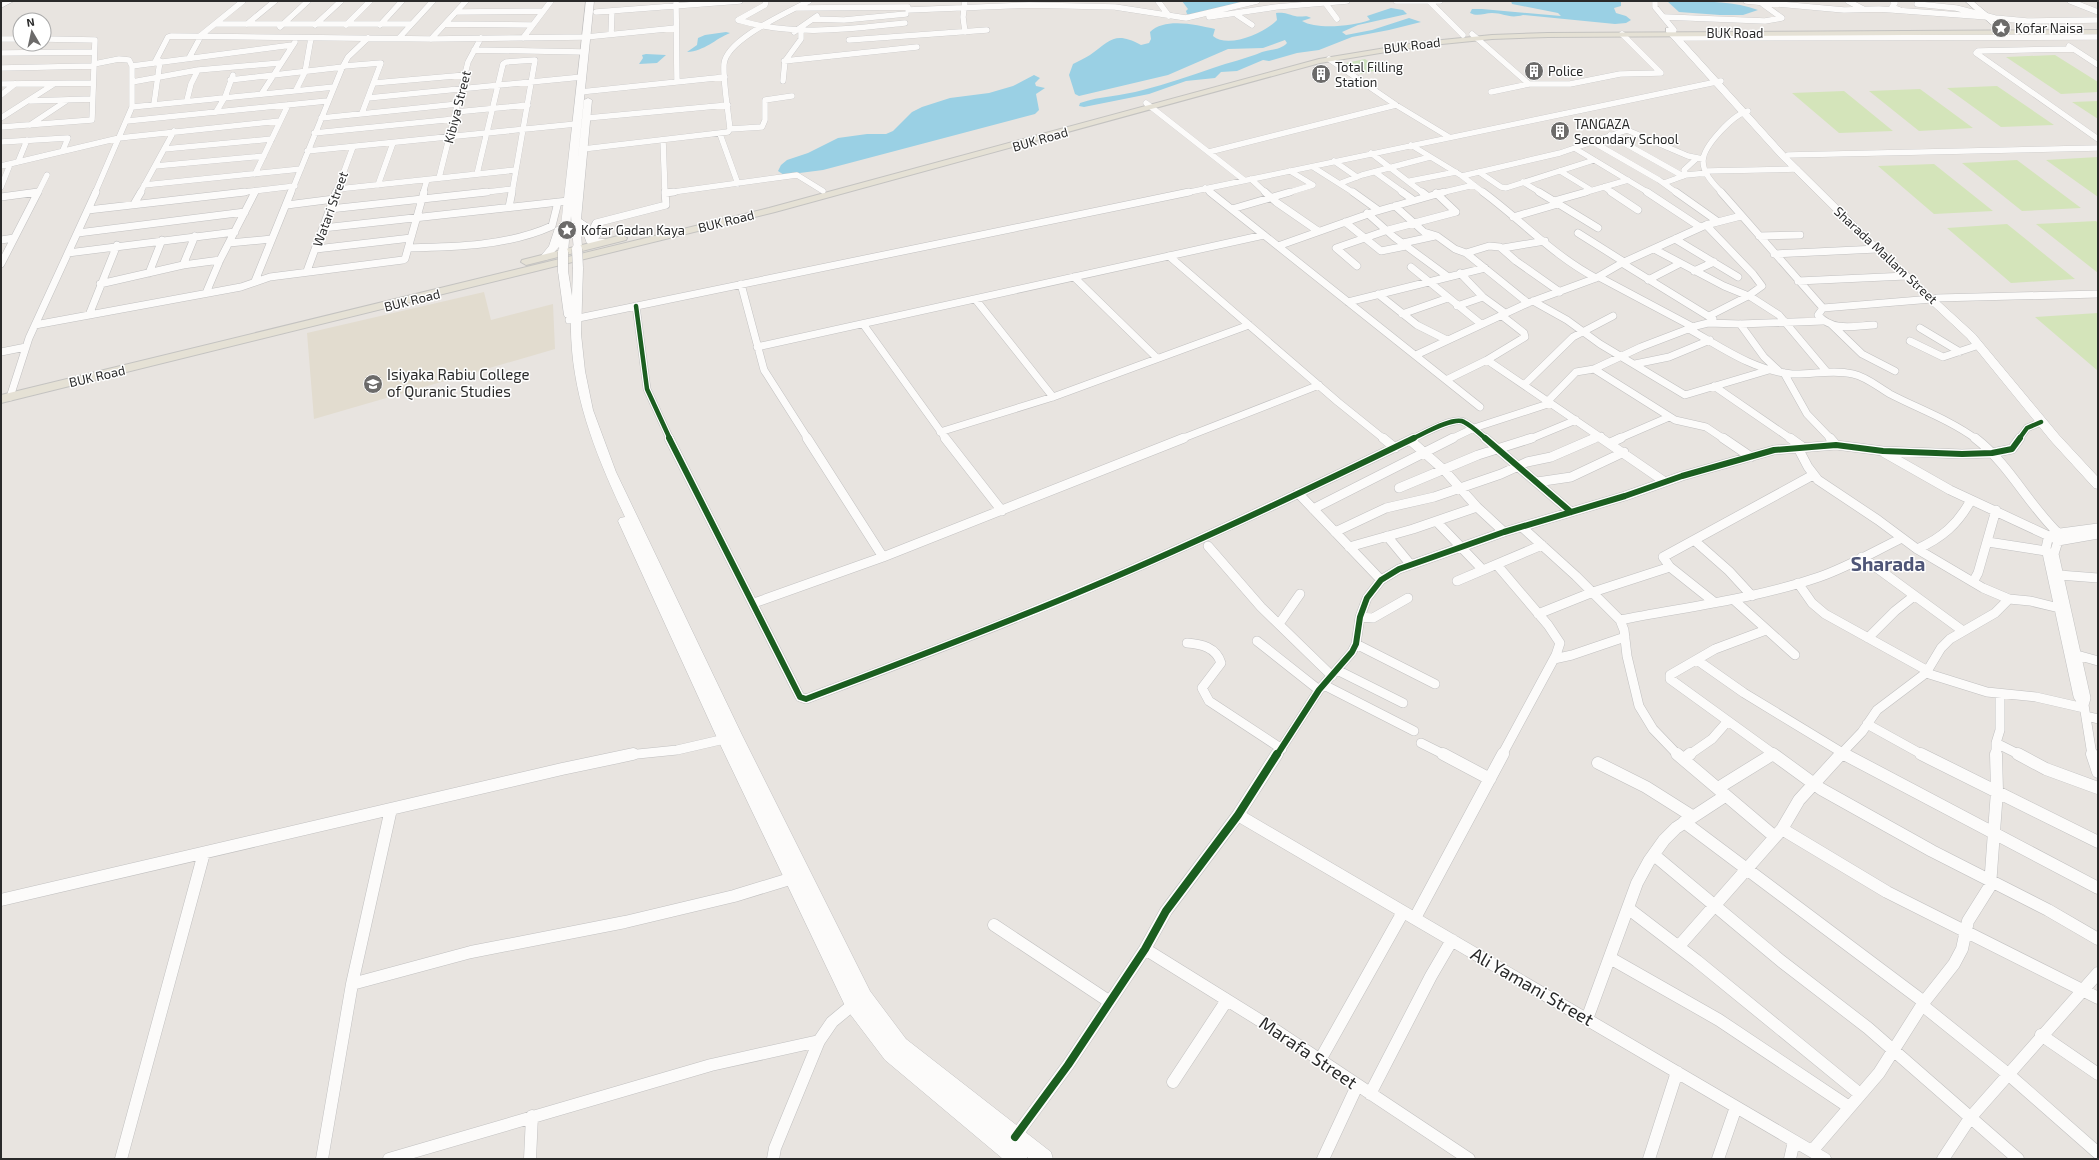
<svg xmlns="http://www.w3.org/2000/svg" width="2099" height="1160" font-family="'Exo 2',sans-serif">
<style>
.education{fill:#e2dccf}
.green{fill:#cbe0bc}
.pitch{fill:#d4e4ba}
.water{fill:#9ad0e4}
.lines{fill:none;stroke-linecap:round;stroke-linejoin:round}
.street-far3-casing{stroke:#c1c0c0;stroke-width:6}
.street-far2-casing{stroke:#c1c0c0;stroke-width:8}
.street-far1-casing{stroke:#c1c0c0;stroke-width:10}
.street-casing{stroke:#c1c0c0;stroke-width:13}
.secondary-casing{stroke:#c1c0c0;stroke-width:1}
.primary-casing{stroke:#c4c3c1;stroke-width:2}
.street-far3{stroke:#fcfbfa;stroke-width:5.5}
.street-far2{stroke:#fcfbfa;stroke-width:7}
.street-far1{stroke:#fcfbfa;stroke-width:9}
.street{stroke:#fcfbfa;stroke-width:12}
.secondary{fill:#fcfbfa;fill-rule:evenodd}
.primary{fill:#e5e1d5;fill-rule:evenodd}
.secondary-bridge-casing{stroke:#c1c0c0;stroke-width:11;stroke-linecap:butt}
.secondary-bridge{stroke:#fcfbfa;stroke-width:10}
.cycleway-far2-casing{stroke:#fff;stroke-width:6}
.cycleway-far1-casing{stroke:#fff;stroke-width:8}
.cycleway-casing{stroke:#fff;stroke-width:10}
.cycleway-far2{stroke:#1b5e20;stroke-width:4.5}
.cycleway-far1{stroke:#1b5e20;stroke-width:6}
.cycleway{stroke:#1b5e20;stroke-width:8}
.labels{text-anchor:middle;stroke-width:3;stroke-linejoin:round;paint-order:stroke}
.far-poi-label{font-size:13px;fill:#2a2a2a;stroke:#fff;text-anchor:start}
.far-street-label{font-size:13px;fill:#2a2a2a;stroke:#fff}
.poi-label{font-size:15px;fill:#2a2a2a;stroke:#fff;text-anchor:start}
.near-street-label{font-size:18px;fill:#2a2a2a;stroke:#fff}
.district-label{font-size:19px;font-weight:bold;fill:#4e5577;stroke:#fff}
</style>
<rect width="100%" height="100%" fill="#e8e4e0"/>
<path class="education" d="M484,292l7,28 62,-16 2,45 -241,70 -7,-86z"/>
<path class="green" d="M1365,59l14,11 -19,4 -14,-11z"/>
<path class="pitch" d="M2055,55l43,27v10l-37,2 -55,-37z
M1997,86l57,39 -53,2 -54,-39z
M1920,89l53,39 -54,3 -50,-40z
M1844,91l49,40 -54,2 -47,-40z
M2098,101v18l-26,-17z
M2098,157v40l-52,-37z
M2017,160l64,48 -59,3 -60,-48z
M1934,164l59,47 -59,3 -56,-48z
M2096,221l2,2v50l-62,-49z
M2007,224l68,55 -64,4 -64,-55z
M2098,313v58l-63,-54z"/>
<path class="water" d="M1182,1h63l-53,14 -5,-1 -1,-3 2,-2z
M1511,1h106l4,1v4l-7,2 2,5 10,3 5,4 -5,3 -11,1 -92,-9c-14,4 -19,-2 -31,-2 -8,0 -14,4 -22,0l2,-4h10l79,7 -3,-3 -46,-9z
M1667,1c29,0 64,-1 91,9l-15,5h-23l-41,-3z
M1391,8l12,2 4,4 -49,11 -16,7 4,3 26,-5 37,-12 12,4 -32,8 -37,7 -33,13 -22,3 -28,8 -6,-1 -26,11 -16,1 -6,6 -29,3 -37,13 -65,13 -5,-1 1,-3c20,-7 42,-7 63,-13 23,-6 47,-14 70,-22 16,-6 33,-9 49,-16 9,-3 19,-2 25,-9l-2,-3 -22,8 -35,1 -60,26 -89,21 -4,-2 -6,-19 4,-11c6,-3 12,-6 17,-9 21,-15 25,-24 51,-10l8,-2 2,-4 -1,-7c15,-15 47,-7 65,-3l-2,7c15,13 52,-3 64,-16l-1,-7c8,-1 11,1 19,3 6,2 11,-2 16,2l-9,3c15,9 51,5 68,-1l-3,-4z
M726,32l4,1c-15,6 -25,18 -43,19l10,-7 1,-7 7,-3z
M646,54l20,1 -9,8 -18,1 4,-6 -1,-3z
M1034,75l6,3 -5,5 1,3 9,2 -9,6 3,16 -4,4 -212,56 -39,5 -6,-4 3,-6 6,-5 21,-7 30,-15 29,-4h19l7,-3 19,-19 10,-5 28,-9 39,-5 24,-7z"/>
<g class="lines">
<g class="street-far3-casing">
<path id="street-far3" d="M676,1l1,81
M965,1l-2,16 2,15
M1158,1l11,15
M1396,1h44
M1429,1l34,34
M1655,1v6l19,23
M1746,1l98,9 35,-1 109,8
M1848,1l15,8
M1893,1l2,2 -3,4 8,3
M2070,1l28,11
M1326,4l11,15
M1917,4l39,4 39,10 32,3 71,-1
M797,8l111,-1
M908,10l121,-5 86,2 71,11 71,-17
M456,12l87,-1
M596,12l144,-11
M1237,15l15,10
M1209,17l67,-10 71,-6
M1665,17l100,4 17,-3 -22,-16
M813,19l31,1 62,-6
M738,20c56,17 110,9 167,3
M738,20l27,-15 1,-4
M215,24h196
M247,24l28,-23
M445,24l88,1
M315,25l26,-24
M346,25l24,-24
M380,25l22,-24
M280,27l28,-26
M794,32l23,-16
M611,34l1,-23
M1472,34l57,50
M200,36l43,-35
M399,38l34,-37
M523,38l28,-37
M1681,38l417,-1
M1,39h19
M431,39l35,-38
M849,40l138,-10
M2069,46l29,19
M2073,49l-95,2 -2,2 122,86
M474,50l110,2
M1,53l93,-1
M189,58l12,-22
M1329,59l67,46 53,32
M784,61l133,-14
M155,62l13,-25 3,-1 260,3 155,-2 90,-9
M94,64l25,-5 10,1 3,6v41l-37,86
M132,66l160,-21
M344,66l37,-3 -19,50
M1,68l93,-2
M230,80l113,-13
M783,81l2,-20 16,-22v-7
M132,82l66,-12 82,-7
M374,83l92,-8
M1,84l92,-1
M296,90l9,-18 6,-34
M580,92l145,-15
M1491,92l38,-8h41l50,-10 41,-1 -39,-39
M262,93l33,-51
M1,95l14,-11
M368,98l214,-21
M187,100l4,-16 7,-14
M30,101l62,-2
M1146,103l98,77
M154,104l6,-43
M132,107l202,-20
M216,112l9,-15 8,-22
M456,112l72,-7
M1,118l53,-34
M321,118l137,-14
M587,118l141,-13
M127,121l200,-20
M30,125l36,-24
M1,127l91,-7 3,-80 -51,-1
M730,129l32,-2 3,-7v-20l27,-4
M314,133l141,-14
M720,134l18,50
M1610,135l73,41
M663,140l2,53
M1,142l67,-4 -5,12
M1593,142l66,38 18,13
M1411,145l51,31 22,17
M164,149l108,-10
M583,149l145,-17 2,-3c-2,-19 -7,-47 -6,-65 2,-25 65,-52 85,-63
M1576,149l73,44
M307,151l269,-27
M1209,152l187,-47
M1371,153l52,40
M1788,155l310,-7
M1334,161l23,16
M18,162l9,-22
M1,166l118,-28 161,-17
M155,166l109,-10
M1313,167l41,26
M1290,171l23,14
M1560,171l31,19
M1707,171l90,-2
M1375,172l29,21
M1479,172l22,15 5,1 88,-28
M255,174l33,-69
M477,174l26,-110 3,-2 29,-2 -23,133
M1686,175l-2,-5 12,-11
M1462,176l98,-23 67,-23 61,26 15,3
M439,178l29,-116 13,-24
M1251,179l15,14
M1410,181l46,-9
M1523,182l18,11
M1341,183l21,-8 68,-18
M1664,183l22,-8 21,-2
M144,185l157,-16
M378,185l15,-42
M1,187l8,-20
M1604,187l9,6
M1205,188l6,5
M338,189l178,-19
M32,193l6,-1
M38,193l9,-18
M140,193l34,-62
M236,193l59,-7
M254,193l1,-2
M291,193l51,-125 6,-11 20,-19
M336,193l17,-46
M423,193l4,-13
M478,193l35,-4
M666,193l131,-18 26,16
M1185,193l536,-112
M1287,193l26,-8
M1440,193l34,-8
M1583,193l45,-13
M1722,193c-8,-9 -19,-19 -19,-32 0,-15 31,-47 45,-50"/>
</g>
<g class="street-far2-casing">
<path id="street-far2" d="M1210,192l270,215
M1265,192l11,10 42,29
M1353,192l25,18
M1402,192l10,7
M1422,192l4,3
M1483,192c38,28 71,64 113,86
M1539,192l59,36
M1611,192l27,18
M1647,192l53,35
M1676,192l41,29
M1721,192l102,116 109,-9
M665,193l9,-1
M1,197l37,-5
M1554,201l32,-9
M134,204l7,-12
M287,205l47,-6
M1395,206l29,26 13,4 18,13 11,4 62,50
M509,207l3,-15
M330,209l157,-17
M1232,209l58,-17
M88,210l157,-18
M1367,213l27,24 53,39
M1513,217l45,-13
M1345,222l36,29 25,-5
M1706,225l47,49 9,12 -14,10 -39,20
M323,228l245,-27
M78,233l167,-21
M1578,233l46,29
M1759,236l41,-1
M1675,239l63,38
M1,240l13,-2
M590,241l7,-6 -3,-8 2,-4 70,-18 -1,-13
M229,243l43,-4
M1403,243l32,-7
M1278,246l96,-34 70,-20
M408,248c47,-1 100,-2 144,-22l6,-24
M1503,248l42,-7
M316,249l95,-11
M1654,249l70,37 27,11 28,18 48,57
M68,253l167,-21
M1466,253l23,-7 11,1 16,14 44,31
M1774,254l103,-5
M1169,256l169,146 46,37
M1622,263l91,56
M1,264l37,-72
M183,265l12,-29
M1357,266l-21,-18 52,-18 68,-18 -20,-19
M1411,267l70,57
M307,271l29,-79
M1694,271l20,-9
M149,273l13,-33
M1460,273l23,24 22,16
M1074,277l83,81
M1599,277l94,50
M1648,280l31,-16
M255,281l36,-89
M1798,281l108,-5
M100,284l83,-19 37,-5
M741,284l23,86 44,69
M206,293l14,-33 35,-68
M1378,294l39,31 30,15
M1937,298l161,-4
M976,300l77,97
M1533,301l34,19 33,24 85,51 84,-25
M1348,302l137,-34
M636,306l11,83 23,50
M1457,306l26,-9
M1823,308l-5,7c15,17 36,11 56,10
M1402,314l46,-16
M89,315l28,-70
M569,320l620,-128
M863,324l83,115
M1740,324l24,33 15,14
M35,325l206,-38 29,-10 133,-17 2,-1 19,-67
M1832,325l30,29 33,17
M1920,328l40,24
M1689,329c32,18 65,42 103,45 20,1 40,-5 61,0 14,3 25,13 37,20 29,15 60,26 86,45
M1910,341l33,16 36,-12
M757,347l507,-112
M1,352l25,-5
M1416,355l112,-52 68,-25 26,-15 84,-38 35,-9
M1487,360l116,79
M1635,364l34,-7 41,-17
M1594,369l81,51 31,7 18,12
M1784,373l23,41 24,25
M1448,379l39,-19 38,-23 -1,-4 -23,-18
M1525,384l48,-47 40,-21
M1714,386l77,53
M10,397l19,-59 67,-146
M1548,401l28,-29 18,-3 47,-22 55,-21 12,-3 32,1 83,-3
M940,432l113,-35 196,-72
M1181,439l138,-54
M1412,439c11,-5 42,-23 52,-17 8,4 16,12 22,17
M1451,439l23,-11 77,-25
M1530,439l46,-19
M1593,439l8,-3
M1618,439l51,-22
M2019,439l8,-11 14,-6"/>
</g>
<g class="street-far1-casing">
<path id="street-far1" d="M669,438l131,259 6,2c95,-36 191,-72 285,-112 109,-46 216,-97 323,-149
M807,438l76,119
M945,438l57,73
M1383,438l12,10
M1485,438l86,74
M1601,438l64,44
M1723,438l28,19
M1790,438l14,10
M1830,438l6,7
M1975,438c34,26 53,66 83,95
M1411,441l33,29 33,37 27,25
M1610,443l11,-5
M1798,448l10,19 10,13 60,40 39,29 66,39 26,11 21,2 29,7
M1883,452l67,38 103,48
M1537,482l34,-5 53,-25
M1399,488l79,-33 54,-17
M1298,493l83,87
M1313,509l140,-71
M1437,522l45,47
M1523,528l53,48 44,44 4,10 3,26 12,50 14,23 25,26
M1335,532l51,-24 48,-11 67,-23 26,-12 24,-5 44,-19
M1387,536l24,29
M1695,541l34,30 23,25
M1988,542l58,9
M1208,546l53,61 71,69
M1349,547l64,-18 64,-22
M1917,549c25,-11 41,-25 54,-49
M1862,557l101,74
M1497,565l51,60 12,18 -4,12 -54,100
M2059,575l39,3
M1457,581l85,-36
M1973,582l5,-9 18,-63
M1798,583l14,20 13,11 103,57
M1734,600l61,55
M1714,602l-44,-35 -7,-10 150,-82
M754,603l129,-46 301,-119
M1538,614l55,-22 77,-25
M1360,617l13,1 35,-20
M1620,620c66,-13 135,-21 199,-43 29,-10 56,-26 83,-39
M1279,624l21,-30
M1766,630l-51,19 -45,26v4l105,76
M1868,638l27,-27 19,-15
M1257,641l62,49
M1187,643c14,1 29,4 34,20l-19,25 7,13 73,48
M1356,644l79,40
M2073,654l25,7
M1554,659l18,-4 53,-18
M1697,660l47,33 102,62
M1337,670l66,33
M1926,673l61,19 49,5 48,11
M1324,685l90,46
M2084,705l2,-7 -32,-144 4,-13 40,-7
M2086,716l12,3
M1867,724l56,31
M1421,743l24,12
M1996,743l24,12
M628,755l49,-5 52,-12
M1277,755l42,-65 33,-38 4,-8 4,-27 7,-19 14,-18 18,-11 105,-37 121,-36 57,-20 92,-26 62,-5 47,6 79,3 30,-1 20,-4 8,-11
M1689,755l23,-16 15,-17
M1772,755l2,-1
M1840,755l22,-23 15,-22 49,-37 15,-25 9,-9 45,-26 14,-14
M1996,755v-12l4,-13v-35
M2092,755l-8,-50 -6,-9 -32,-148 2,-9 5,-5 45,-6"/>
</g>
<g class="street-casing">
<path id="street" d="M1443,754l47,25
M1677,754l98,83
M1773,754l48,35 111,62 116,59 50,29
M1844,754l254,134
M1921,754l177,88
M2018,754l28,15 52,19
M2092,754l6,18
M1684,759l6,-5
M1598,763l48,24 46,29
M1718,788l55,-34
M1238,815l587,344
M1684,822l240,180
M1782,829l105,63 211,106
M1654,855l127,106 87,67 150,131
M1,900l561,-131 71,-15
M1629,909l68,52 163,133
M1415,918l88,-164
M994,925l116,77
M1679,946l103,-117 17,-29 42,-46
M1145,949l127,79 197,131
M1610,958l109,62 130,87
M352,984l119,-32 154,-30 109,-26 59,-18
M1922,1005l86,69 90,79
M1587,1019l50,-136 12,-22 15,-21 12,-12 49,-32
M2041,1035l57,39
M1320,1060l83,-148
M1173,1082l54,-82
M1370,1094l61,-118 21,-36
M1015,1137l53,-72 77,-116 21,-38 72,-96 39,-61
M1812,1151l67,-78 45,-71 30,-38 8,-15 6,-28 22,-35 7,-95 -1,-37
M121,1159l83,-306
M322,1159l30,-175 39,-175
M389,1159l322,-94 108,-24
M530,1159l2,-43
M773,1159l2,-11 44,-107 13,-19 24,-20
M1323,1159l34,-73
M1649,1159l28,-87
M1718,1159l18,-52
M1790,1159l4,-18
M1943,1159l27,-41 128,-145"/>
</g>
<g class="secondary-casing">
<path id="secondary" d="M5,1h9l-13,7v-5z
M586,1h8l-17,166 7,-67 4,-2 4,2 -11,119 9,6 3,13 11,1 5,3 -5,3 -17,-2 -6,-14 1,20 -2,2h-6l-3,-35 -3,36 -5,3 -3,-1 -1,-7 -11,12 -3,1 -5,-3 9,-11 6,-18 6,-3z
M1965,1h8l36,30v4h-6z
M1666,28h6l115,127 93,92 95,87 84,101 39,42v12l-4,-1 -43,-47 -84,-103 -93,-87 -93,-92 -115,-127z
M578,265l5,3 -2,66 4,37 8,39 23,62 126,263 128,256 36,48 145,113 2,7h-24l-2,-2v2h-24l-118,-99 -38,-50 -129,-270 -100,-219 2,-3 5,-1c-30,-64 -56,-127 -54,-200h-6l-1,-2 -6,-44 5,-3 5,3 4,25 1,-28z"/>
</g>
<g class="primary-casing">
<path id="primary" d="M2098,30v4l-550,3 -56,2 -70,7 -102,17 -545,149 -774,191v-8l768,-187 550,-149 103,-17 70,-7 56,-2z
M622,235l5,3 -1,2 -100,25 -5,-3 1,-2z"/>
</g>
<use href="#street-far3" class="street-far3"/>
<use href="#street-far2" class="street-far2"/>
<use href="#street-far1" class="street-far1"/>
<use href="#street" class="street"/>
<use href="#secondary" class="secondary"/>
<use href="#primary" class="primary"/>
<g class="secondary-bridge-casing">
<path id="secondary-bridge" d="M577,249l1,19
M563,252v19"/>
</g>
<use href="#secondary-bridge" class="secondary-bridge"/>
<g class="cycleway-far2-casing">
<path id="cycleway-far2" d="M636,306l11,83 23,50
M1412,439c11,-5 42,-23 52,-17 8,4 16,12 22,17
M2019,439l8,-11 14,-6"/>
</g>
<g class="cycleway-far1-casing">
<path id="cycleway-far1" d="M669,438l131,259 6,2c95,-36 191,-72 285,-112 109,-46 216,-97 323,-149
M1485,438l86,74
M1277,755l42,-65 33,-38 4,-8 4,-27 7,-19 14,-18 18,-11 105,-37 121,-36 57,-20 92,-26 62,-5 47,6 79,3 30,-1 20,-4 8,-11"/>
</g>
<g class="cycleway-casing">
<path id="cycleway" d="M1015,1137l53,-72 77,-116 21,-38 72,-96 39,-61"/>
</g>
<use href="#cycleway-far2" class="cycleway-far2"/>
<use href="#cycleway-far1" class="cycleway-far1"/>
<use href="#cycleway" class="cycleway"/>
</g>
<defs>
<g id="sight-disc" transform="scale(1)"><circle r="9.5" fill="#6c6b6a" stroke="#fff"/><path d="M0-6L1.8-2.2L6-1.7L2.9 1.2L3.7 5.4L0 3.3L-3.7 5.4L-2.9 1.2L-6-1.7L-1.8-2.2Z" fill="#fff"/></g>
<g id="building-disc" transform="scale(1)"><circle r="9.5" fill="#6c6b6a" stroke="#fff"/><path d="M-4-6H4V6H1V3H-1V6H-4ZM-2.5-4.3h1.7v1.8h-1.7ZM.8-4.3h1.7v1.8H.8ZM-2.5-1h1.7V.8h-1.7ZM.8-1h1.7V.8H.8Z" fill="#fff"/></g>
<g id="university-disc" transform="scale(1)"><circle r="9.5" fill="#6c6b6a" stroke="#fff"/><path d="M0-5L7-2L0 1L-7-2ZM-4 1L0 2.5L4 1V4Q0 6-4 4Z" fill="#fff"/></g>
</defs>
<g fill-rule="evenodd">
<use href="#sight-disc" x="2001" y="28"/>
<use href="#building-disc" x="1534" y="71"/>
<use href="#building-disc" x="1321" y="74"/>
<use href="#building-disc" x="1560" y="131"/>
<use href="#sight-disc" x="567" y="230"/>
<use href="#university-disc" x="373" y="384"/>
</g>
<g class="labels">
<g class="far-poi-label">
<text x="2015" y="33">Kofar Naisa</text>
<text x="1335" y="72">Total Filling<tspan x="1335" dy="15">Station</tspan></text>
<text x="1548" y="76">Police</text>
<text x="1574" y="129">TANGAZA<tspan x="1574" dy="15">Secondary School</tspan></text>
<text x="581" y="235">Kofar Gadan Kaya</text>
</g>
<g class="far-street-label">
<text x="1735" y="38">BUK Road</text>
<text transform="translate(1412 45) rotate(-7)" y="5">BUK Road</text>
<text transform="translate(457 107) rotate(-76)" y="5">Kibiya Street</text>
<text transform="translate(1040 139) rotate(-16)" y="5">BUK Road</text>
<text transform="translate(330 209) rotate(-70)" y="5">Watari Street</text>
<text transform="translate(726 221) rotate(-14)" y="5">BUK Road</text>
<text transform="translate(1886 255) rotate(43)" y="5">Sharada Mallam Street</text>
<text transform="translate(412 300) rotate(-14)" y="5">BUK Road</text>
<text transform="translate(97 376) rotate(-13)" y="5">BUK Road</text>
</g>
<g class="poi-label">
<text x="387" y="380">Isiyaka Rabiu College<tspan x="387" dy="17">of Quranic Studies</tspan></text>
</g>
<g class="near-street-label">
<text transform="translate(1532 987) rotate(30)" y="6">Ali Yamani Street</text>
<text transform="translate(1308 1053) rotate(34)" y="6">Marafa Street</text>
</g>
<g class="district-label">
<text x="1888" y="571">Sharada</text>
</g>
</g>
<rect width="2099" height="1160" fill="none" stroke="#2a2a2a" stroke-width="4"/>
<g transform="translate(32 32) rotate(351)"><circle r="19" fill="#ffffff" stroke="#aaaaaa"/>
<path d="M0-3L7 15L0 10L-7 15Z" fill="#6c6b6a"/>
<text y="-6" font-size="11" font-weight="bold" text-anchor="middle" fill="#2a2a2a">N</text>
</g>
</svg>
